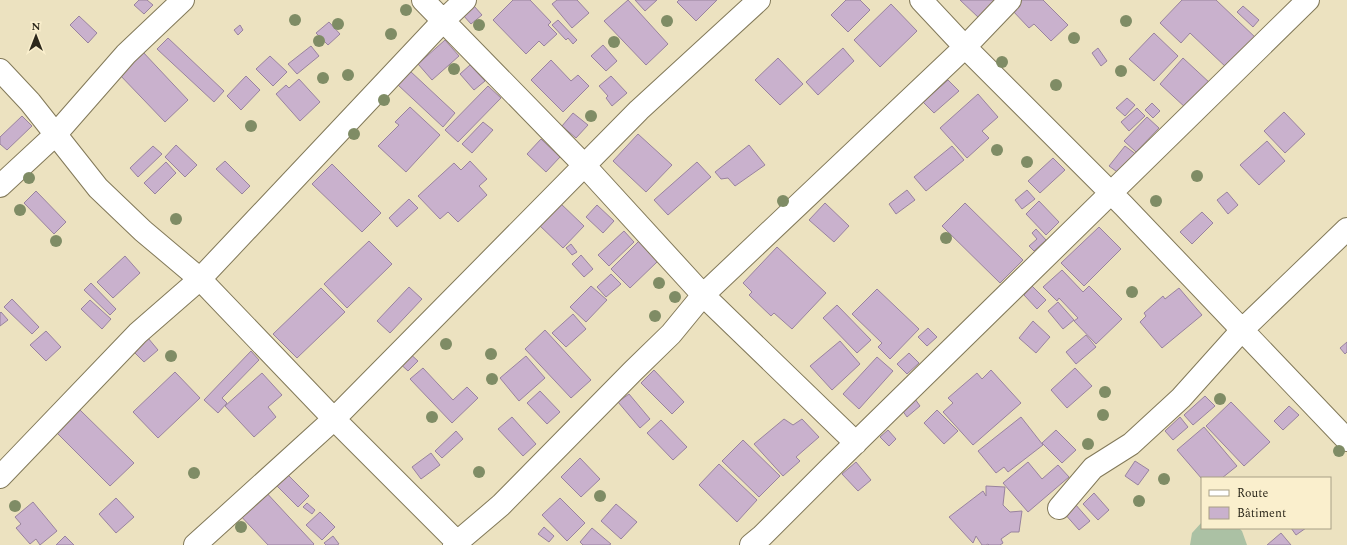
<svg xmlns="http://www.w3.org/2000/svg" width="1347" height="545" font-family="Spectral,serif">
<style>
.green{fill:#abc1a4}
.building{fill:#c9b1cd;stroke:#99839e}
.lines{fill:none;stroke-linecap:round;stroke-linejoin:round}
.minor-casing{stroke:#827959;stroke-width:24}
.minor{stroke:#fff;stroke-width:22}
.tree{fill:#7f8c65}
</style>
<rect width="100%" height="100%" fill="#ece2c0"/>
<path class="green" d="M1202,522v6h37l3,3 5,14h-57l2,-12z"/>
<path class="building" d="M139,0h8l6,5 -9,9 -10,-9z
M513,0h17l21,22 -3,3 9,9 -13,12 -5,-5 -13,13 -33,-34z
M557,0h20l12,13 -17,15 -20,-24z
M628,0l40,44 -22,21 -42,-44z
M635,0h22l-12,11z
M679,0h38l-21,21 -19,-19z
M846,0h14l10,10 -22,22 -17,-17z
M960,0h37l-18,18z
M1021,0h22l25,25 -17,16 -17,-17 -5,4 -17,-18z
M1182,0h34l41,39 -29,30 -38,-36 -9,10 -21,-20z
M891,4l26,27 -37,36 -26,-27z
M474,6l8,9 -11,9 -8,-9z
M1243,6l16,14 -6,7 -16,-15z
M79,16l18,17 -9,10 -18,-18z
M558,20l19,20 -4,4 -5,-6 -2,2 -14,-15z
M329,22l11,12 -12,11 -12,-12z
M240,25l3,5 -5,5 -4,-5z
M1154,33l24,23 -24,25 -25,-22z
M168,38l56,53 -10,11 -57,-53z
M445,40l14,16 -27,24 -14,-16z
M603,45l14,16 -11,10 -15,-15z
M311,46l8,10 -22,18 -9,-10z
M843,48l11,13 -36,34 -12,-13z
M1098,48l9,13 -6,5 -9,-13z
M142,51l46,49 -23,22 -47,-49z
M270,56l17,16 -14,14 -17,-17z
M778,58l25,26 -23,21 -25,-25z
M1183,58l28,26 -24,25 -27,-25z
M551,60l20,21 7,-6 11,11 -26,26 -32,-32z
M470,65l15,16 -11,9 -14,-16z
M410,71l45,42 -12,14 -45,-42z
M246,76l14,14 -19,20 -14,-14z
M611,76l16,17 -15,13 -6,-8 2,-2 -9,-10z
M299,79l21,23 -20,19 -24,-27 10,-9 3,3z
M948,80l11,11 -25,22 -11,-11z
M488,86l13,12 -43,44 -13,-12z
M978,94l20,23 -16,14 7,7 -22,20 -27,-30z
M1127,98l8,7 -10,11 -9,-8z
M1152,103l8,8 -7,7 -8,-8z
M410,107l30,28 -34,37 -28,-26 21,-21 -4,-3z
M1137,108l8,8 -16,15 -8,-9z
M1284,112l21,22 -20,19 -21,-22z
M573,113l15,12 -12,13 -14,-12z
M22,116l10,10 -25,24 -7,-6v-7z
M1147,117l12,11 -23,24 -12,-11z
M483,122l10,8 -21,23 -10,-9z
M638,134l34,31 -26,27 -33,-31z
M541,139l19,18 -14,15 -19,-18z
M1267,141l18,20 -26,24 -19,-20z
M176,145l21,20 -12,12 -20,-20z
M749,145l16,20 -30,21 -7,-8 -7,1 -6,-7z
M153,146l9,8 -24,23 -8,-9z
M952,146l12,14 -38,31 -12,-14z
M1125,146l12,9 -17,19 -11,-8z
M1053,158l12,12 -25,23 -12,-12z
M225,161l25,25 -8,8 -26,-25z
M470,161l17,18 -8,7 8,9 -29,27 -10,-10 -8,7 -22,-23 36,-33 7,7z
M166,162l10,11 -21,21 -11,-11z
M697,162l14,15 -43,38 -14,-15z
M332,164l49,49 -19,19 -50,-48z
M907,190l8,10 -19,14 -7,-10z
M1027,190l8,9 -13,10 -7,-9z
M36,191l30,31 -12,12 -30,-31z
M1227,192l11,13 -10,9 -11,-14z
M409,199l9,9 -21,19 -8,-9z
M1039,201l20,21 -13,13 -20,-21z
M559,202l25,24 -21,22 -25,-24z
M825,203l24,23 -15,16 -25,-22z
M965,203l58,57 -23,23 -58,-57z
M597,205l17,16 -11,12 -17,-16z
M1202,212l11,11 -21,21 -12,-12z
M1099,227l22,22 -37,37 -23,-23z
M1036,229l10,11 -12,11 -5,-5 8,-7 -5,-6z
M624,231l10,11 -25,24 -11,-11z
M369,241l23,23 -45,44 -23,-24z
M639,241l19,20 -28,27 -19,-19z
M571,244l6,8 -5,3 -6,-7z
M777,247l49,46 -34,36 -18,-16 -3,3 -22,-21 3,-3 -9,-9z
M581,255l12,14 -9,8 -12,-13z
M125,256l15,17 -27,25 -16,-16z
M1062,270l21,22 6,-6 33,33 -26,25 -22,-23 4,-3 -19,-20 -2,3 -14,-14z
M611,274l10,10 -15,13 -9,-10z
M91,283l25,26 -6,6 -26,-25z
M591,286l16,14 -21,22 -16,-15z
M1032,286l14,14 -9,9 -13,-14z
M409,287l13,12 -32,34 -13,-12z
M321,288l24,24 -48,46 -24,-24z
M1179,288l23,27 -40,33 -22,-26 6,-6 -2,-3 19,-17 2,3z
M877,289l42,40 -29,30 -12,-12 4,-4 -30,-29z
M12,299l27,28 -7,7 -28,-27z
M90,300l21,19 -9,10 -21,-20z
M1058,302l16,18 -11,9 -15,-18z
M837,305l34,35 -14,13 -34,-35z
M1,312l7,8 -8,6v-13z
M573,314l13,15 -20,18 -14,-14z
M1033,321l17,16 -14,16 -17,-15z
M928,328l9,9 -10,9 -9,-9z
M545,330l46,50 -20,18 -46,-49z
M46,331l15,16 -15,14 -16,-16z
M1086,335l10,12 -20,17 -10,-12z
M148,338l10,12 -14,12 -11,-11z
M840,341l20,23 -28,26 -22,-24z
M1347,342v10l-2,2 -5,-6z
M251,351l8,9 -37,38 5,5 -9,10 -14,-13z
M407,351l11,10 -10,10 -11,-10z
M909,353l10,10 -12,11 -10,-10z
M526,356l19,22 -26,23 -19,-23z
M877,357l16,14 -34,38 -16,-15z
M423,368l30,32 14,-13 11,11 -26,25 -42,-44z
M1075,368l17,18 -25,22 -16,-18z
M654,370l30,32 -12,12 -31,-31z
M991,370l30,33 -48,42 -30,-33 10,-9 -5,-5 29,-25 5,6z
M175,372l25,26 -42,40 -25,-26z
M262,373l20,22 -14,12 8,10 -22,20 -29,-31z
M540,391l20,21 -13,12 -20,-21z
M629,394l21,25 -10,9 -22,-26z
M1205,396l10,10 -22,19 -9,-10z
M915,399l5,7 -13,11 -5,-7z
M1231,402l39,40 -26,24 -38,-40z
M1289,406l10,9 -16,15 -9,-9z
M80,410l54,53 -24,23 -53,-53z
M937,410l21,21 -14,13 -20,-21z
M512,417l24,27 -13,12 -25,-27z
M1021,417l22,28 -35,27 -4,-5 -8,6 -18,-22z
M1180,417l8,10 -15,13 -8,-9z
M784,419l9,6 9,-6 17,18 -23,20 4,4 -17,15 -29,-32z
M661,420l26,27 -14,13 -26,-27z
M1204,427l33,39 -15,12h-20v1l-25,-29z
M888,430l8,9 -7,7 -9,-9z
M1056,430l20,20 -14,13 -20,-20z
M456,431l7,8 -21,19 -7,-7z
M743,440l37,36 -21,21 -37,-36z
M431,453l9,12 -19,14 -9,-12z
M580,458l20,21 -19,18 -20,-20z
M1135,461l14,9 -11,15 -13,-9z
M856,462l15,18 -13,11 -16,-17z
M1028,462l14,17 16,-14 11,12 -41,35 -25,-29z
M719,464l38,36 -20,22 -38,-37z
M282,469l27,27 -11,11 -27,-27z
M986,486l19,1 -2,18 7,7 12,-1 -3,21h-8l-10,7 2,4 -3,2h-11l-1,-1 -2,1h-4l-6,-9 -3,7 -24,-26 34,-26 3,5z
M263,489l51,55 -1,1h-45l-31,-33z
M1094,493l15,17 -11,10 -15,-16z
M116,498l18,19 -18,16 -17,-19z
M560,498l25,25 -18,18 -25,-26z
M33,502l24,29 -17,14 -4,-6 -6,5 -14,-16 5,-4 -6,-7z
M307,503l8,7 -3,4 -9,-7z
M616,504l21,18 -16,17 -20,-18z
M1075,504l15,17 -11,9 -15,-17z
M320,512l15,15 -13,13 -16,-15z
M544,527l10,9 -5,6 -11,-8z
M592,528l19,16 -2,1h-26l-3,-3z
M1291,528h15l-10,7z
M1281,533l10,12h-24z
M65,536l9,9h-18z
M333,536l6,8 -2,1h-11l-2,-2z"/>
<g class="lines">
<g class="minor-casing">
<path id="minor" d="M423,0l162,166 118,129 153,148
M921,0l44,47 159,159 223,234
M0,70l30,32 68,86 45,43 57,48 134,140 126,126
M0,186l55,-51 71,-81 57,-54
M0,477l138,-144 62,-54 244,-259 21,-20
M1059,508l34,-40 38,-24 50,-46 61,-68 105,-101
M195,545l139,-126 305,-309 120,-110
M454,545l47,-40 132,-134 38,-37 32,-39 262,-248 45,-47
M751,545l11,-9 70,-70 476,-466"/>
</g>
<use href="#minor" class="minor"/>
</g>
<g class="tree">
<circle cx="406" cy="10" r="6"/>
<circle cx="295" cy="20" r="6"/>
<circle cx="667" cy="21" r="6"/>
<circle cx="1126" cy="21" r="6"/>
<circle cx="338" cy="24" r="6"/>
<circle cx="479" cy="25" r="6"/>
<circle cx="391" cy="34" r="6"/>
<circle cx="1074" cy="38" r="6"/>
<circle cx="319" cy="41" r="6"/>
<circle cx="614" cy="42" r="6"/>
<circle cx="1002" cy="62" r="6"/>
<circle cx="454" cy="69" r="6"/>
<circle cx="1121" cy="71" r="6"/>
<circle cx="348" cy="75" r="6"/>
<circle cx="323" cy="78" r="6"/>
<circle cx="1056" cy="85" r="6"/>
<circle cx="384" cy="100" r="6"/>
<circle cx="591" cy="116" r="6"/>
<circle cx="251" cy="126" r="6"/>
<circle cx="354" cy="134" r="6"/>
<circle cx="997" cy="150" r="6"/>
<circle cx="1027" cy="162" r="6"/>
<circle cx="1197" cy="176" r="6"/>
<circle cx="29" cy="178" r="6"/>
<circle cx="783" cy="201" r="6"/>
<circle cx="1156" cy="201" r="6"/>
<circle cx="20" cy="210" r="6"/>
<circle cx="176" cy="219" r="6"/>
<circle cx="946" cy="238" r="6"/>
<circle cx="56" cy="241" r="6"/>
<circle cx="659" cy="283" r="6"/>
<circle cx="1132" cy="292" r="6"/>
<circle cx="675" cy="297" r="6"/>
<circle cx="655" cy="316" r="6"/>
<circle cx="446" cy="344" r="6"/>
<circle cx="491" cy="354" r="6"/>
<circle cx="171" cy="356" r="6"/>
<circle cx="492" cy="379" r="6"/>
<circle cx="1105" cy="392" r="6"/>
<circle cx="1220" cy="399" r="6"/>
<circle cx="1103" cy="415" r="6"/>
<circle cx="432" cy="417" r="6"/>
<circle cx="1088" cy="444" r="6"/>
<circle cx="1339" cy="451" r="6"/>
<circle cx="479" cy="472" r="6"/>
<circle cx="194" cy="473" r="6"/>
<circle cx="1164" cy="479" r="6"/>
<circle cx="600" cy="496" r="6"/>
<circle cx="1139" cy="501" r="6"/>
<circle cx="15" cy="506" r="6"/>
<circle cx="241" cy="527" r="6"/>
</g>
<rect x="1201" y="477" width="130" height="52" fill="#faefcd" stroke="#a8a086"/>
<rect x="1209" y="490" width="20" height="6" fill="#ffffff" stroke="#a8a086"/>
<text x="1237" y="497" font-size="12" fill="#2d291c">Route</text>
<rect x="1209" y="507" width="20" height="12" fill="#c9b1cd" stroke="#a8a086"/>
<text x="1237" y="517" font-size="12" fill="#2d291c">Bâtiment</text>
<g transform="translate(36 36)" stroke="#faefcd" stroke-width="3" paint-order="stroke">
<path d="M0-3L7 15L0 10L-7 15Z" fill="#2d291c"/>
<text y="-6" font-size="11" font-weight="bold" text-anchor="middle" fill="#2d291c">N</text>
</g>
</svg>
